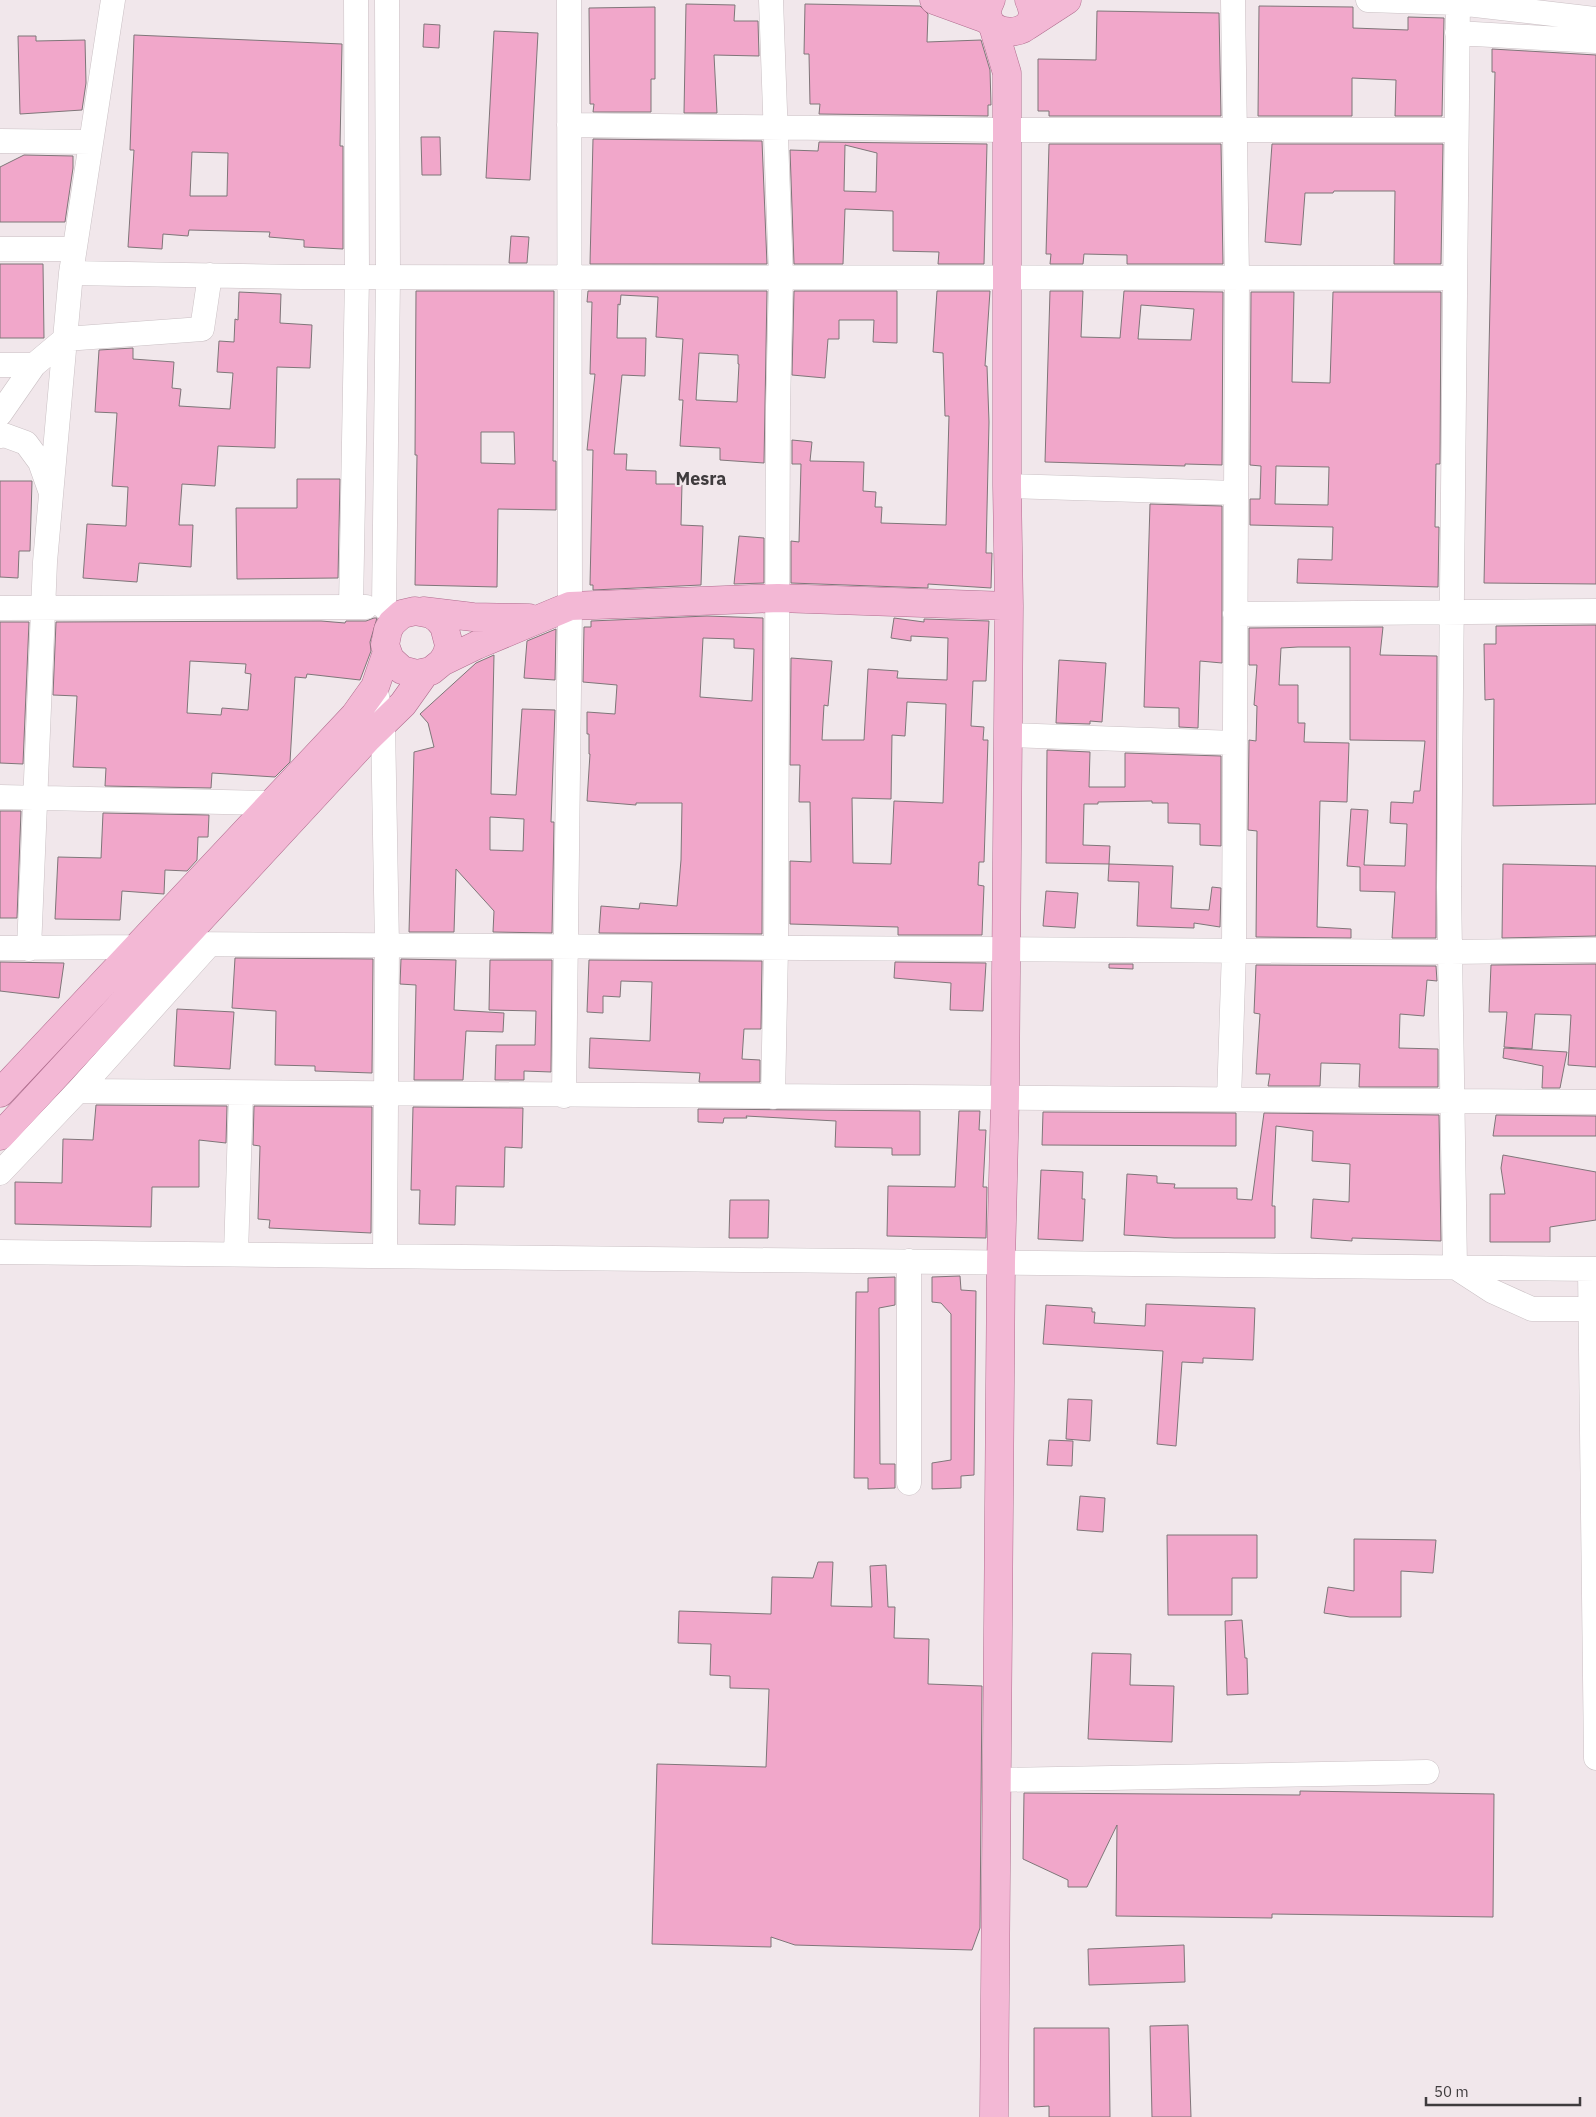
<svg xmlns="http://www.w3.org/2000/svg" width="1596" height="2117" font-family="'IBM Plex Sans',sans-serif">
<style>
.building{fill:#f1a7ca;stroke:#7f7679;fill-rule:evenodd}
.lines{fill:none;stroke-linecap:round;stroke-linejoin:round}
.minor-casing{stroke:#cac0c4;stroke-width:25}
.major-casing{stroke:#af6d8e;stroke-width:29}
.minor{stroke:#fff;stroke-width:24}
.major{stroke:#f3b8d5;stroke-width:28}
.labels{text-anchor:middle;stroke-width:4;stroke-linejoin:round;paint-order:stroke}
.district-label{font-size:18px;font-weight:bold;fill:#3f3b3d;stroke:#f1e7eb}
</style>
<rect width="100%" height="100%" fill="#f1e7eb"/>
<path class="building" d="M686,4l49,1 -1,16h24l1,35 -45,-1 3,58h-33z
M805,4l115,2 8,8 -1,28 54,-2 9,30 1,35h-3v11l-169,-2 1,-10h-10l-1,-50h-5z
M1259,6l94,1v21l55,2v-13l36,1 -2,98h-47l1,-36 -44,-2v38h-94z
M655,7v72h-4v33h-58l1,-8h-4l-1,-96z
M1097,11l122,2 2,103h-172v-5h-11v-52l58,1z
M424,24l16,1 -1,23 -16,-1z
M494,31l44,2 -8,147 -44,-2z
M134,35l208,9 -2,102h3v103l-39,-2v-7l-35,-3 1,-5 -81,-2 -1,6 -25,-2 -1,15 -34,-2 6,-97h-4zM192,152l36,1 -1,43h-37z
M18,36h18v5l49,-1 1,43 -4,27 -62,4z
M1492,49l104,6v529l-112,-1 11,-511h-3z
M421,137h19l1,38h-19z
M593,139l169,2 5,123h-177z
M819,142l168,2 -3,120h-46l1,-12 -46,-1v-40l-48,-2 -2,55h-49l-4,-114 28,1zM845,145l32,8 -1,39 -32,-1z
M1049,144h172l2,120h-96v-9l-43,-1 -1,10h-33l1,-10h-5z
M1272,144h171l-2,120h-47l1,-73h-61l-1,2h-28l-4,52 -36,-3z
M24,155l49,1v12l-8,54h-65v-55z
M511,236l18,1 -2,26h-18z
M0,264h43l1,74h-44z
M416,291h138l-1,170h3v49l-58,-1 -1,78 -82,-2 2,-130h-2zM481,432h33l1,32 -34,-1z
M588,291h179l-3,172 -44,-3v-12l-40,-2 3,-46h-4l4,-61 -27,-2 2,-40 -37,-2 -1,10 -2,-1 -1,34h29l-1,38 -23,-1 -8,79h13l-1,16 30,1v13h26l-1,41 22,1 -2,59 -108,5v-5h-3l3,-135h-6l8,-76h-5l2,-72h-5zM699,353l39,2v9h1l-2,38 -41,-2z
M794,291h103v52l-24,-1 1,-22h-35v19h-11l-3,39 -33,-3z
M937,291h53l-5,75h2l2,56 -3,131h6l-1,35 -63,-4v4l-137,-5v-42l8,1 2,-78h-9v-24l20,2 -2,19 54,1 -1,29 13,1 -1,15h7l-1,16 65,2 3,-109h-4l-2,-63 -10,-1z
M1050,291h33l-2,46 39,1 4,-47 99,1 -1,173 -37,-1v2l-140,-4zM1141,305l53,4 -3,31 -53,-1z
M239,292l42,2 -1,29 32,2 -2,43 -33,-1 -2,81 -57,-2 -3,40 -33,-2 -3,41h14l-2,42 -52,-4 -2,19 -54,-4 4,-54 39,2 2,-39 -16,-1 5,-73 -22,-1 4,-62 34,-2v11l41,3 -2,26 9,1 -2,17 51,3 3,-36 -16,-1 2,-31 15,1 1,-23 3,1z
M1251,292h43l-2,90 38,1 3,-91h108l-1,172h-4l-1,63h4l-1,60 -141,-4 1,-24 34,1 1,-33 -83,-2v-26h10l1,-33 -11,-1zM1276,466l53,1 -1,38 -53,-1z
M297,479h43l-2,99 -101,1 -1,-71h61z
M0,481h32l-2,70h-11l-1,27 -18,-1z
M1150,504l72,2v157l-22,-2 -2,67 -19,-1v-19l-35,-1z
M739,536l25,2v45l-30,1z
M707,616l56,2 -1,316 -163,-1 2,-27 38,3 1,-6 37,3 4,-46 1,-57h-46v2l-49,-4 3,-47h-1v-20h-2v-22l28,2 2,-29 -34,-3 1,-55h7v-6zM703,638l31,1v9l20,1 -2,52 -52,-4z
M374,618h3l-7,24 1,9 -11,29 -53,-6 -1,4 -11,-1 -5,85 -15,15 -63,-4 -1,15 -106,-2 1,-18 -33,-1 4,-71 -24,-1 3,-73 265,-1 24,2 1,-2h20zM190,661l56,3 -1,9 6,1 -3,36 -26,-2 -1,7 -34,-2z
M894,618l30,4v-3l65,2 -3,60h-13l-2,45 13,1 -1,13h5l-4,122h-5l-1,23 6,1 -2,49h-84v-8l-108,-3v-63l21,1 -1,-60h-11l1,-37h-10l1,-107 41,3 -4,45 -4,-1 -2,35h42l4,-71 30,2 -1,7 50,2 1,-42 -37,-2v5l-20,-3zM907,702l39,2 -3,99 -49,-2 -3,63 -38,-1 -1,-65 39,1 1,-64 13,1z
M0,622h29l-6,142 -23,-1z
M1596,625v179l-103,2 1,-107 -9,1 -1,-56h12v-18z
M1383,627l-3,28 57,1 -1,282h-44l3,-46 -35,-1v-24l-13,-1 4,-57 17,1 -4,55 41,1 2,-42 -17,-1 1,-21 22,1 1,-12h6l5,-50 -75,-1v-93h-52l-17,1 -2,37h19v38h7l-1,19 45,1 -2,59 -27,-1 -3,126 34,2v9l-95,-1 1,-106 -9,-1 1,-90 7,1 1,-35 -3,-1 3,-40h-8v-37z
M556,629l-1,51 -31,-2 3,-37z
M494,655l-3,139 25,1 6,-86 33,1 -4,112h3l-2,111 -59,-1 1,-21 -38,-42 -2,63h-45l5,-180 20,-5 -6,-24 -8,-9 56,-51zM490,817l34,2 -1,32 -33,-1z
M1059,660l47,3 -4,59 -12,-1v3l-34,-1z
M1047,750l43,2 -1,35h36v-34l96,3v90l-21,-1v-21l-32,-1v-20h-16v-2l-54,1v2h-14l-1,41 27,1 -1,18 -63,-1z
M0,811h21l-4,107h-17z
M103,813l106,2 -1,22h-10l-1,23 -10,11 -22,-1 -1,24 -42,-3 -2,29 -65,-1 3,-62 43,1z
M1109,864l64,2 -2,42 38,2 3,-23 9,1 -1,39 -26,-4v5l-57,-2 2,-44 -31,-1z
M1503,864l93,2v70l-94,2z
M1046,891l32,2 -3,35 -32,-2z
M235,958l138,1 -1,114 -57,-2v-5l-40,-1 1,-54 -44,-3z
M401,959l55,1 -2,50 50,3 -1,19 -37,-1 -3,49h-49l2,-95 -16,-1z
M490,960h62l-1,112 -27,-1v9h-29l1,-35h39l1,-34 -47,-1z
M589,960l173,1 -1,68h-17l-2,30 18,1v22h-61l1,-9 -111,-5 1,-30 60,3 2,-59 -31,-1 -1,16 -17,-1v17l-16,-1z
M0,962l64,1 -5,35 -59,-7z
M895,962l91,1 -3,48 -33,-1 1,-27 -57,-5z
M1109,964h24v5l-24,-1z
M1596,964v103l-28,-2 3,-50 -36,-1 -3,35 -28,-2 3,-35h-18l2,-47z
M1256,965l180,1 1,15 -10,-1 -3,36 -24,-2 -1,34 39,1v38h-79l1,-23 -39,-1 -1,23h-52l2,-12h-14l4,-60 -6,-1z
M177,1009l57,3 -4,57 -56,-3z
M1504,1048l63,4 -7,36h-18l1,-22 -40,-8z
M96,1105l131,1 -1,37 -27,-3v47h-47l-1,40 -136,-3v-42l47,1 1,-44 30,1z
M254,1106l118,1 -1,126 -102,-5 1,-8 -12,-1 2,-73 -7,-1z
M413,1107l110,1 -1,40 -17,-1 -1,40 -48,-1 -1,39 -36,-1 1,-34h-9z
M698,1109l222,2v44h-28v-7l-57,-1 1,-26 -90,-5 1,2h-23l-1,5 -25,-1z
M959,1111h21l-1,19h7l-3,57h4l-1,51 -99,-2 1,-50 67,1z
M1043,1112l193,1v33l-194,-1z
M1264,1113l175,2 2,126 -89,-3v3l-41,-3 2,-39 36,3 1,-38 -38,-3 1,-30 -37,-5 -4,80h3v32h-101l-50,-3 3,-61 30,2v7l18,1 -1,4h63v11l15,1z
M1496,1115l100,1v20h-103z
M1503,1155l93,17v48l-46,7v15h-60v-48h15l-4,-26z
M1041,1170l42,2 -1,27h3l-2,42 -45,-2z
M730,1200h39l-1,38h-39z
M960,1276l1,14 15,1 -2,184 -13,1v12l-29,1v-26l19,-3v-146l-10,-11 -9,-1v-25z
M895,1277v28l-16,3 1,156h15v24l-27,1v-11h-14l2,-186h12v-14z
M1146,1304l109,4 -2,52 -50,-2v5l-21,-1 -6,84 -19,-2 6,-93 -120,-7 3,-39 46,3v4h3l-1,11 51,3z
M1068,1399l24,1 -2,41 -24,-2z
M1049,1440l24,1 -1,25 -25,-1z
M1080,1496l25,2 -2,34 -26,-2z
M1167,1535h90v43h-25v37h-64z
M1354,1539l82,1 -3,33 -32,-2v46h-51l-26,-4 4,-26 26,4z
M818,1562h15l-2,44 41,1 -2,-41 16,-1 2,42h7l-1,31 35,1 -1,45 54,2 -2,242 -8,22 -177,-5 -24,-8v10l-119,-3 5,-180 109,3 3,-78 -39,-1v-12l-20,-1 1,-31 -33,-1 1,-32 92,3 1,-37 41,1z
M1242,1620l3,38h2l1,36 -21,1 -2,-74z
M1092,1653l39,1 -1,31 44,1 -2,56 -84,-3z
M1300,1791l194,3 -1,123 -221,-3v4l-156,-2 1,-91 -30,62h-19v-7l-45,-21 1,-66 276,2z
M1184,1945l1,37 -96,3 -1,-36z
M1188,2025l3,92h-39l-2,-91z
M1034,2028h75l1,89h-61v-11l-15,1z"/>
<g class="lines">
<g class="minor-casing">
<path id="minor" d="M771,0l10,276 -3,130 -2,542 -3,149
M1368,0l90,3 138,16
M1458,0l-9,887 6,380 37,24 40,18h64
M1457,33l139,8
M569,125l438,5h449
M0,141l91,1
M0,249h74
M71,273l231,4 1152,1
M0,365h34
M0,414l34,-49 31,-26 137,-10 8,-54
M0,436l4,-1 22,8 14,19 10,28
M1007,486l229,7
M351,607l6,-330 -1,-277
M384,607l4,-330 -1,-277
M0,608l366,-1
M1235,614l361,-3
M375,687l8,37 4,222 -2,310
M1007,735l228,8
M0,797l272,6
M0,948l136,-1 41,-3 1273,8 146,-2
M29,949l16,-387 20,-223 6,-66 42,-273
M78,1091l1518,11
M564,1096l6,-490 -1,-606
M1229,1099l5,-148 3,-674 -4,-277
M0,1173l78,-82 131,-146
M0,1252l1596,17
M236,1254l5,-161
M1590,1269l6,489
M909,1483v-222
M997,1780l430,-8"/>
</g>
<g class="major-casing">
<path id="major" d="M934,0l55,20
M991,0c-22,41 59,43 38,0
M993,26l14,47v413l2,120 -4,492 -4,164 -7,855
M1027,26l40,-26
M423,611l50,6 56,1
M442,662l5,-8 2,-9 -5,-19 -6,-7 -7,-5 -16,-3 -13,3 -10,9 -4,7 -3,15 5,14 12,11 15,4 14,-3 11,-9 35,-17 93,-39 208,-8 231,8
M0,1093l355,-378 20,-28 12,-35
M0,1136l367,-397 36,-35 22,-31"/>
</g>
<use href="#minor" class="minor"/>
<use href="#major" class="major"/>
</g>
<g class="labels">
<g class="district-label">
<text x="701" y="485">Mesra</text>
</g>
</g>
<path d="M1426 2097v8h154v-8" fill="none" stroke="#3f3b3d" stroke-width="2.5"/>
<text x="1434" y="2097" font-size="15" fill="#3f3b3d" stroke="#f1e7eb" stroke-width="4" paint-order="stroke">50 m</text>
</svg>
